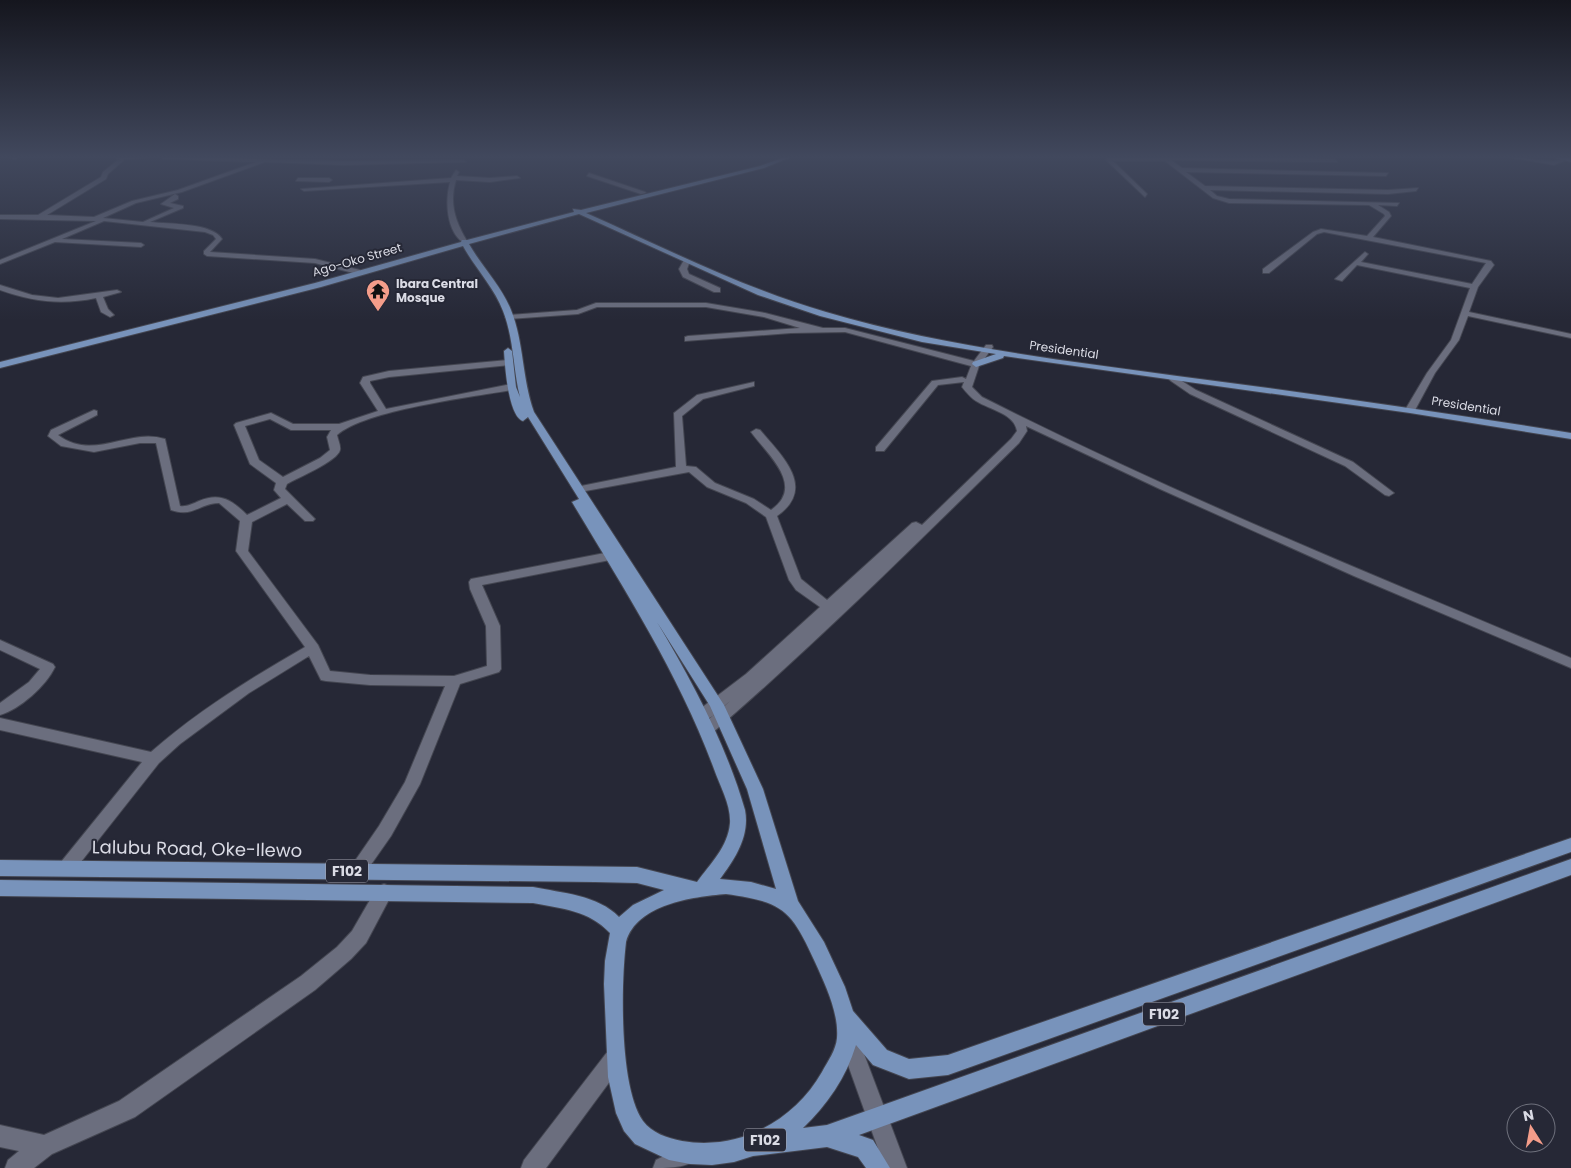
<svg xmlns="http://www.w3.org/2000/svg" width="1571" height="1168" font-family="Poppins,sans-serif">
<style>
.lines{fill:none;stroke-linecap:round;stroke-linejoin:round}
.minor-casing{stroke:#444651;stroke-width:2}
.major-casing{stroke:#444651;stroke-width:2}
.minor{fill:#6b6e7e;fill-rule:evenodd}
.major{fill:#7893bb;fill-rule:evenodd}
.labels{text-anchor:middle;stroke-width:4;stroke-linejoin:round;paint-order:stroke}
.far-street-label{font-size:12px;fill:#dadbe5;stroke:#262836}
.far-poi-label{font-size:12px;font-weight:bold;fill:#dadbe5;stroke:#262836;text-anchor:start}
.shield{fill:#262836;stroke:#a4a5b0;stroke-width:1}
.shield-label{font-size:14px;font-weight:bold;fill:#dadbe5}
.near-street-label{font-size:18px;fill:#dadbe5;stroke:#262836}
</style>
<rect width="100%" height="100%" fill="#262836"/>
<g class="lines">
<g class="minor-casing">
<path id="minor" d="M7,157h11l-3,2z
M114,157h43l-32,2 -17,15 -2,5 -59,36 47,2 38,-16 46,-11 78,-28 -93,-3 -2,-2 182,4 120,-1 3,2 -123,3 -78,-3 -83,30 -46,11 -33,15 40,4 31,-14 -13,-4 14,-10 3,2v3l-8,4 13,3v2l-33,14c19,2 63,1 72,17l-12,13 105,7 45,11v4h-3l-42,-11 -108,-7 -3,-2v-3l12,-12 -3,-4 -8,-3 -101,-11 -42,18 79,4 3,2 -3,2 -86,-5 -55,22v-4l96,-39 -96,-2v-4h38l63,-38 2,-5 16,-13z
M1108,157h104l123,2 2,3 -166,-2 11,8 206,5 -2,3 -200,-4 19,14 183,4 30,-2 -2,3 -28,3 -178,-4 7,6 12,3 170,4 -2,3 -19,-1 11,7 2,4 -18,21 118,24 3,4 -16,22 -9,25 102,22v4l-103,-22 -9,24 -24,33 -20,37 -2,2h-6l-2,-2 22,-37 24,-33 19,-52 -113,-23 -15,16 -7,-2 30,-27 3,2 -7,8 111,22 14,-21 -162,-31 -7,2 -48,39h-6v-4l50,-37 8,-3 46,7 18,-20 -1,-2 -15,-9 -140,-2 -16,-5 -48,-37h-52l34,33 -2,3 -39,-37z
M1508,157l46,4 12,-4 3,2 -15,6z
M456,170l3,2 -2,4 33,2 27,-2 3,2 -30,4 -34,-2c-7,23 -1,41 11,61l-3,2c-18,-11 -19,-43 -14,-61l-146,9 -3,-2 150,-11z
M589,173l56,19 1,1 -5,1 -54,-18z
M298,178h31l3,2 -3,2 -33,-1z
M684,260l6,1 -3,8 2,5 31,14v4h-6l-31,-15 -4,-8z
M0,285l32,10 26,3 59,-8 4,2 -18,5 5,12 6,6 -4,2 -9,-5 -5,-14c-34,7 -63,4 -96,-8z
M596,303h110l59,10 58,15h22l129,33 12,-16h6l1,2 -14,19 -7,21 10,10c191,97 391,178 589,261v10l-217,-92 -194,-87 -134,-63 1,5 -8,12c-101,99 -201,199 -308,291l-5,2 -5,-2 -2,-4 2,-4 29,-25c-9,8 -22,23 -34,19l-2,-4 2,-4 50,-38 74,-67 -24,-17 -7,-10 -23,-63 -20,-14 -39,-16 -18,-15 -109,20 -5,-3 1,-2 100,-20 -2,-54 23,-18 57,-13v4l-51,13 -21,17 4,50 10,1 19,16 39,16 17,11c35,-24 -4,-56 -20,-78l5,-3 4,1c22,26 57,58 17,86l24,63 26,21 85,-77 4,-1 6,3 89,-86 6,-8c-3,-18 -27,-21 -41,-30 -5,-3 -10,-9 -14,-14l2,-5 -26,3 -54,66h-8v-4l56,-66 30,-4 4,2 5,-13 -126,-34 -54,1 -106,8v-4l3,-1 112,-8 -36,-11 -58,-10h-109l-19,7 -69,5 -4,-2 4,-2 68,-5z
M508,360l3,1v4l-122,12 -19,4v2l16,26 125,-25 5,3 -5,3c-40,7 -146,20 -174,45 1,5 4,11 3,15 -2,11 -43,28 -53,34l-2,5 30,30 -2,2h-8l-18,-17 -35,18 -4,29 70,94 12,26 40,4 84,1 33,-10 -1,-40 -16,-37 -1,-7 2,-3 139,-27 6,4 -6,4 -128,25 18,41 1,43 -2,3 -39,12 -40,100 -29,52 -28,40 -6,3 -6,-3 -3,-5 31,-45 26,-44 40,-96 -75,-1 -44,-4 -5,-1 -12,-24 -60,37 -69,51 -21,19 -86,109 -6,3 -6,-3 -3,-5 3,-5 81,-100 -142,-32v-12l151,34c47,-41 100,-74 154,-105l-69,-96 4,-30 -21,-18c-19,0 -26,15 -48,7l-15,-67h-16l-46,9 -33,-6 -13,-10 3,-6 43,-20 3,1v4l-39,20c36,27 71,-8 107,4l15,67c7,1 12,-2 19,-5 21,-9 33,-1 48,14l34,-17 -7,-8 2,-7 -26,-19 -16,-39 2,-2 35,-10 22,11h46l39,-13 -18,-28 3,-6 26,-6zM270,419l21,11h40l-4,7 3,13 -10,8 -37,19 -24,-17 -14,-34z
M1174,376l22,14 157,72 41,31 -5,3 -4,-1 -40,-29 -155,-72 -19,-13 -2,-2z
M0,640l53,24 2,3c-9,19 -35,42 -55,48v-12l29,-21 11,-13 -40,-19z
M384,884l6,2 3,6 -27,51 -15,16 -36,31 -180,127 -83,37 -18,14h-29l3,-8 11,-9 -19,-4v-22l44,10 75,-34 182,-125 36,-29 15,-16 26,-45z
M848,1027l7,3 52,138h-22l-47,-131 3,-7z
M615,1048l7,3 3,7 -3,7 -76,103h-25l3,-8 84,-109z
M690,1143l8,3 3,8c-8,14 -31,14 -48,14l3,-8z"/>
</g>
<g class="major-casing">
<path id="major" d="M785,157h6l-27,11 -178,45c79,35 157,75 240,99 115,34 234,48 351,64 132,17 263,36 394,57v6l-161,-26 -406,-57 -1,2 -27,9 -4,-3 1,-2 23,-8 -74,-12 -102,-26 -62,-21 -179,-81 -110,30c13,23 32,41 42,66 13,32 11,69 23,102l190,293 39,84 35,112 26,41 21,45 8,24 34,39 22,9 39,-4 623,-217v14l-623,223 -39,4 -36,-14 -17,-20c-10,33 -29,60 -53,83l24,-3 744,-266v16l-712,260 14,5 17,28h-24l-8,-11 -31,-10 -74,9 -19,6 -22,3 -22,-1 -21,-4 -34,-16 -11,-13 -8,-18 -8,-36 -4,-93 1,-23 5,-28c-22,-23 -47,-24 -77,-30l-533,-7v-16l533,7c29,6 65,8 86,30l14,-12 31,-15 -27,-7 -42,-1 -595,-6v-16l637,7 60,15c13,-18 31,-35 33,-59 1,-18 -10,-37 -16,-54 -35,-95 -90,-180 -142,-267l7,-3 -51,-82 -5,4c-15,-5 -18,-56 -19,-70l4,-3 4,3 4,36 4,10c-7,-28 -6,-58 -17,-86 -9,-24 -28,-43 -40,-65l-142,41 -321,81v-6l315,-79 146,-41 1,-2h5l107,-28 -1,-3 8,1 179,-44zM657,622l53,84 37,83 29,100 -25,-7 -31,-3c15,-20 30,-43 25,-69 -19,-66 -53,-129 -88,-188zM726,894c57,8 65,15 89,68 10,22 24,51 22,76 -1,12 -9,23 -15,34 -28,49 -83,79 -140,69 -15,-3 -30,-8 -39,-20 -24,-34 -22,-137 -17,-179 11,-38 66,-45 100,-48z
M1552,157l19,1v4z"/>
</g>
<use href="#minor" class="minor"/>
<use href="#major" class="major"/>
</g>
<linearGradient id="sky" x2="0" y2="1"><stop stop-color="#15161e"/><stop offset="0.49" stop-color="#41485d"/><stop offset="1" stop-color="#41485d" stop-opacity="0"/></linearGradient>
<rect width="1571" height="320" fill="url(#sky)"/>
<defs>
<g id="temple-pin" transform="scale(1.25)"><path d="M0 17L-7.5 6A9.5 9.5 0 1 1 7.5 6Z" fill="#f49d8a" stroke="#262836"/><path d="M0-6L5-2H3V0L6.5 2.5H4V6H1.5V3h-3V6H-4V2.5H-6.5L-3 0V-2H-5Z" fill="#111"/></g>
</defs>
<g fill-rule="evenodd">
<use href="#temple-pin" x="378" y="291"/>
</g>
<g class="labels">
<g class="far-street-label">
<text transform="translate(357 260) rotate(-16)" y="4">Ago-Oko Street</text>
<text transform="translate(1064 350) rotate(8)" y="4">Presidential</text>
<text transform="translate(1466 406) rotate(9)" y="4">Presidential</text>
</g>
<g class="far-poi-label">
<text x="396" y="288">Ibara Central<tspan x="396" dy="14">Mosque</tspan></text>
</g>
<g class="shield">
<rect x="326" y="859.5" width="42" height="23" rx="4"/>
<rect x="1143" y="1002.5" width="42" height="23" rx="4"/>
<rect x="744" y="1128.5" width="42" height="23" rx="4"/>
</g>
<g class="shield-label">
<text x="347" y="876">F102</text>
<text x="1164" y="1019">F102</text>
<text x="765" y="1145">F102</text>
</g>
<g class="near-street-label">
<text transform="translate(197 849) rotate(1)" y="6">Lalubu Road, Oke-Ilewo</text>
</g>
</g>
<g transform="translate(1531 1128) rotate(349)"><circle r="24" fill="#262836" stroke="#6e707c"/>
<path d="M0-4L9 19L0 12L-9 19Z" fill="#f49d8a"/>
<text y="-8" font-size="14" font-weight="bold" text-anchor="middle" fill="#dadbe5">N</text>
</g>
</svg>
